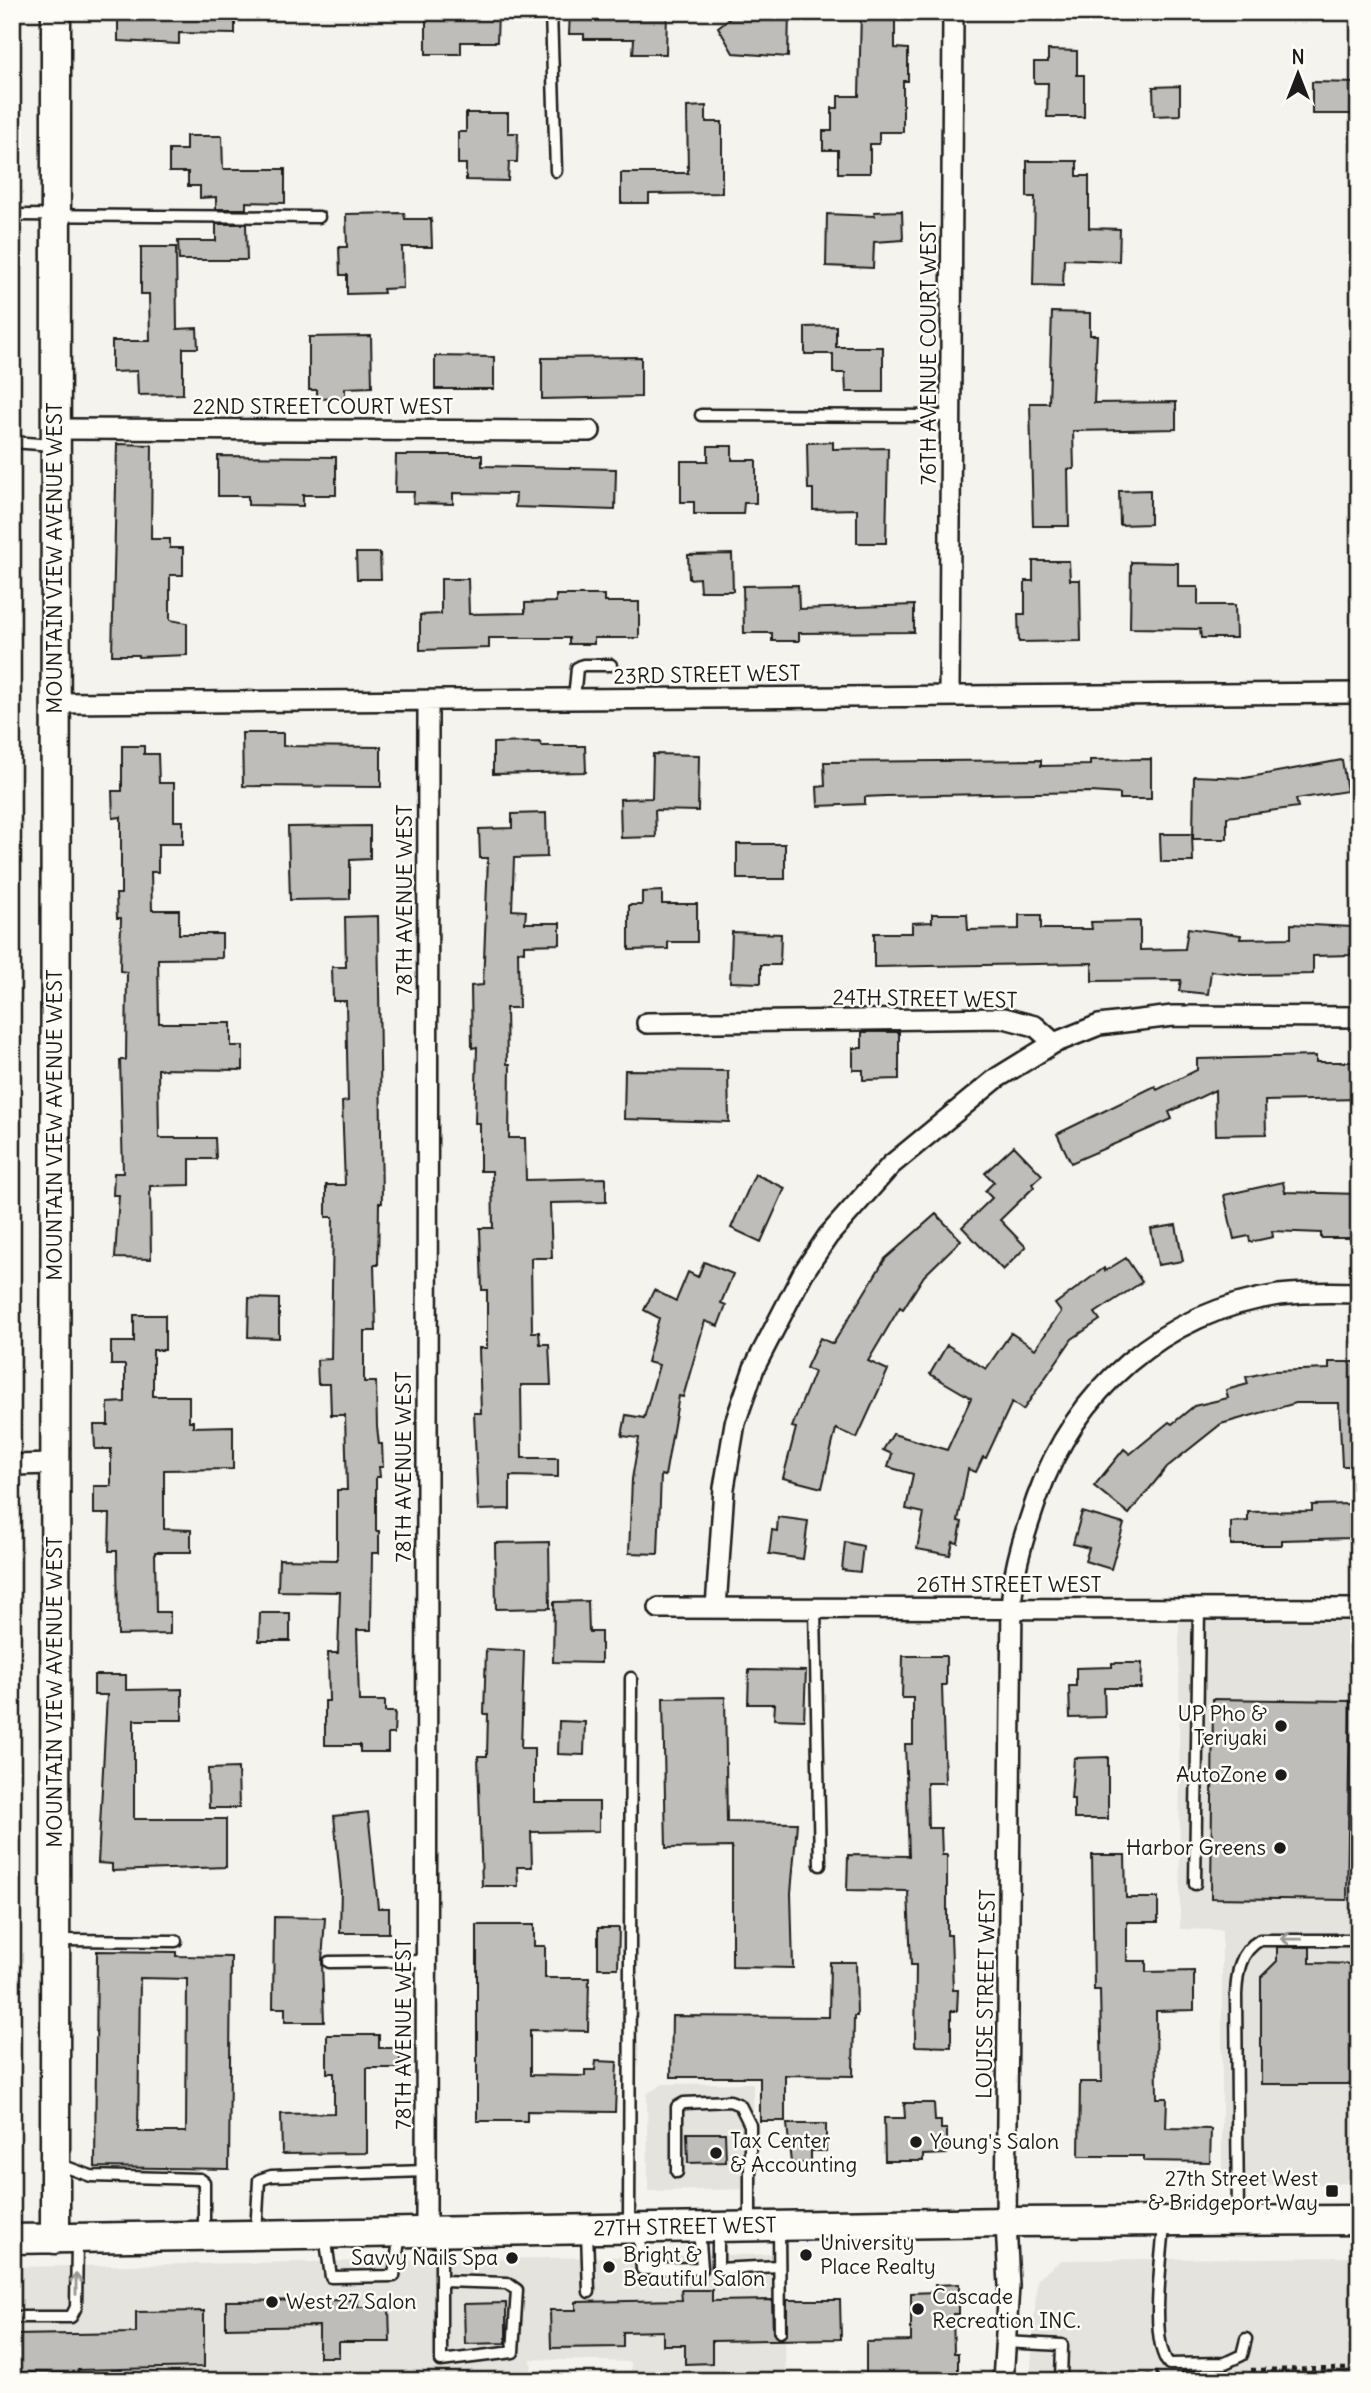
<svg xmlns="http://www.w3.org/2000/svg" width="1371" height="2393" font-family="Delius,sans-serif">
<style>
.built{fill:#e4e3de}
.building{fill:#bebdba;stroke:#1c1c1c;stroke-width:2;fill-rule:evenodd}
.lines{fill:none;stroke-linecap:round;stroke-linejoin:round}
.lane-casing{stroke:#1c1c1c;stroke-width:15}
.street-casing{stroke:#1c1c1c;stroke-width:24}
.secondary-casing{stroke:#1c1c1c;stroke-width:33}
.path{stroke:#1c1c1c;stroke-width:4.5;stroke-dasharray:5 5;stroke-linecap:butt}
.lane{stroke:#fdfcf7;stroke-width:10}
.street{stroke:#fdfcf7;stroke-width:19}
.secondary{stroke:#fdfcf7;stroke-width:28}
.oneway{stroke:#989794}
.poi-dot{fill:#1c1c1c;stroke:#fdfcf7;stroke-width:2.5}
.labels{text-anchor:middle;stroke-width:5;stroke-linejoin:round;paint-order:stroke}
.street-label{font-size:21px;fill:#1c1c1c;stroke:#fdfcf7}
.poi-label{font-size:21px;fill:#1c1c1c;stroke:#fdfcf7;text-anchor:start}
</style>
<rect width="100%" height="100%" fill="#f4f3ee"/>
<filter id="ink" filterUnits="userSpaceOnUse"><feTurbulence type="fractalNoise" baseFrequency=".0143" numOctaves="2"/><feDisplacementMap in="SourceGraphic" scale="14" xChannelSelector="R" yChannelSelector="G"/><feConvolveMatrix kernelMatrix="1 2 1 2 8 2 1 2 1" color-interpolation-filters="sRGB"/></filter>
<g filter="url(#ink)">
<path class="built" d="M1359,1620v563l-137,4v-257l-42,-1 -1,-308z
M753,2083v106l-105,2 -1,-97 16,-10z
M783,2254l3,127h-155v-19l-100,-3 1,22h-520v-114z
M1359,2257v124h-329l7,-101 24,-20z"/>
<path class="building" d="M118,12h117v22l-56,-1v11l-61,-3z
M426,12h72l-1,30h-36v12h-35z
M570,12h97l-1,42h-33l1,-15h-50v-5h-15z
M738,12h51l-1,45 -55,-4 -15,-26z
M861,12h34v36l13,1v32h-5v51h-24v12h-9v29h-32v-23h-15v-19h9v-23h6v-12h21z
M1048,50l29,1v24h7v42h-37l1,-34h-14v-21h14z
M1312,82l47,1v31h-47z
M1180,86v29l-26,1 -1,-29z
M706,106v16h16v71l-73,1v9h-28v-30h67l-1,-66z
M466,113h42v20h10l-1,29h-8l-1,19 -42,-1v-16h-8v-32h8z
M186,136h36l1,33h62v34l-39,-1v7h-30v-12l-16,1v-12h-12v-14h-19v-22h17z
M1027,161h50v15h12v52l31,1 -1,32 -55,-2 -1,27 -30,-1 2,-88h-8z
M902,211l1,29 -29,2 -1,26 -47,-2 1,-52 48,2 -1,-4z
M404,213l1,6h26l1,28h-30l1,41 -20,1 1,4 -37,1v-19h-7l-1,-28h8l-1,-33z
M216,224h30l1,36h-68l-1,-19h38z
M141,247h35l1,82 20,-1 1,20h-15v46l-45,1 -1,-24 -25,1v-31h38l-1,-47h-8z
M1052,312l38,1v22h7l-3,68 82,-1v27l-103,2 1,38h-6l1,57h-36l-3,-123h19z
M836,326v21h47v45h-37l-1,-19h-12v-19h-28v-27z
M371,336l1,51 -27,1v10l-28,1v-9h-8v-53z
M435,356l59,1v32h-59z
M641,357v40l-99,2v-41z
M833,442v7l55,-1 -2,95h-29v-34l-44,1v-21h-5l-1,-46z
M117,444l35,1 -1,94h19v9h13v27h-13v45l17,3v32l-49,2v-2h-26z
M708,446h24v14h24v43h-12l-1,11h-49v-12h-13v-41h27z
M396,455h86v11l134,3 -1,41 -100,-3 1,-13 -63,-1v11l-40,-1 1,-11h-19z
M218,456l118,1v38h-33v11l-55,-1v-9h-30z
M1150,490v34l-30,1 -1,-34z
M356,553h24l1,26h-24z
M732,554l1,37h-33l-1,-13 -10,1 -1,-24z
M1033,561h36l1,19h10l1,61 -62,1 -1,-28h7v-33h8z
M1131,562l47,1v24h20v18h37l1,33h-35l-1,-9 -70,-1z
M441,579h27l1,35 56,-1v-10l31,-1v-7h48v7h35v36h-45v6h-25v-6h-80v10l-69,2v-35l21,-1z
M798,585l1,24 115,-4v27l-115,1v8h-27v-8h-28l-1,-47z
M242,733h41v13l98,1v40l-138,-1z
M540,742l1,4h44l1,26 -93,2v-31z
M122,746h22v8h14l1,29h15v38h9v23h-25v28h-7l1,38h27v24h43v24l-64,1 1,64h72v23h12v24l-85,-1 1,69h56l1,21h-26v26l-40,1 1,73 -36,-1 4,-63h-6l1,-22h9l-3,-113h6l1,-88 -7,-1 1,-53h-4l-1,-24h5v-77l-8,1 -1,-27h10z
M653,754l46,1 -1,56 -43,-1 1,27 -35,1 -1,-39 32,-1z
M1151,759v40h-31v-5l-29,-2 -205,4 -21,1v7l-47,2 -1,-19 8,-1 -1,-24 217,-2v6l49,-1v-5z
M1342,760l5,31 -51,8 2,8 -71,10v22h-34l1,-63 51,2z
M546,813l1,44 -33,1 -2,52 14,1 -1,12h35v21l-36,1v7l-6,-1 1,57h-13l1,56h3l-1,74h16l1,42 80,-2v24l-56,1 2,55h-21l1,74h7l1,12h9l2,41h-30l1,73h36v19l-48,-1v33l-32,1 -4,-97h7l-2,-65h8v-58h-5l-2,-62h13l-1,-57h-12v-48h-5l2,-76 -5,1 -1,-62 12,-1 5,-127h-8l-1,-29 33,-1v-14z
M370,826v33l-20,1v39l-60,1 -2,-73z
M1160,834h32l1,28h-32z
M737,844h48v35h-48z
M662,891v13h35v38h-29v7l-39,1v-45h13v-13z
M932,914h35l1,16 51,-1v-14h22v14h51l-1,-7 49,-1v29l45,-1 3,-21 53,7 -1,4 51,-1v-14l61,3 -1,28 -38,1v18l-68,1 -34,-4 -3,23 -29,-3 2,-11 -89,1v-18l-218,4v-34h38v-10l20,-1z
M378,916l4,287h-3l-1,62h-4l2,66h-12v51h12l1,45 2,17h3l1,23h-4l1,10h-4v54h3v22h-7l-1,77h-14l2,71h26v11h10l-1,22h-6v18h-28v-7h-35v-44h4l-1,-48h10l2,-61 -62,-1 1,-32 58,1v-70h10l-2,-75h-14l-1,-31h-12l-1,-24 14,-1 2,-142h-7v-32h19l-3,-83 6,-1 -2,-100h-13l-1,-34h14l-1,-50z
M732,932l49,2 -1,31h-19v18l-31,-1z
M862,1032h37v47l-36,1v-10h-10v-22h9z
M1316,1056v6h43v37l-94,2 1,33 -50,1 -1,-45 -46,22 3,7 -101,44 -14,-29 98,-48 2,4 40,-20v-11z
M625,1070l103,1 1,51 -105,-3z
M1014,1146l28,29 -10,9 2,3 -34,33 26,27 -23,23 -41,-43 30,-29 -7,-7 9,-9 -9,-9z
M755,1174l30,14 -24,54 -30,-14z
M1283,1182l2,10 74,2v44h-38v-5l-49,-2 1,6 -23,5 -1,-6 -15,3 -10,-44z
M936,1214l25,26 -37,36 -21,33 -3,-2 -32,54 20,9 -31,68 -21,-9 -14,59 -39,-10 13,-50 -4,-1 22,-55 -8,-4 14,-30 13,6 52,-85z
M1176,1225l7,36 -25,4 -7,-36z
M1126,1258l16,24 -47,31 5,7 -28,19 -49,71 -11,-8 -26,56 -3,-1 -7,15 -8,-3 -10,52 4,1 -4,21 -5,-1 -3,13 -33,-6 7,-36 -18,-4 7,-35 -25,-7 4,-13 -9,-4 10,-16 54,16 24,-52 -41,-24 17,-29 39,24 25,-36 24,16 26,-37 -6,-8 49,-36 1,3z
M704,1262l29,12 -12,29 5,2 -8,21 -13,-5 -22,76 -4,-1 -14,80 -4,-1 -3,79 -29,-1 3,-74 7,-41 -17,-2 4,-21 18,3 15,-53 -12,-3 12,-44 -15,-8 10,-20 22,11 12,-29 10,5z
M249,1298l30,1v39l-31,-1z
M134,1315h31v35h-12v46h36v25h4v6l40,-1v43l-69,1v59l27,1v22h-36l1,60h14v22l-52,1 -1,-84h-8l1,-37h-16v-28h17v-37h-16l-1,-24h14v-22l17,-1v-37h-14v-23h23z
M1329,1362h30v104h-17l-3,-63h-43l-75,21 -54,43 -38,47 -35,-28 30,-37 6,5 39,-32 3,2 22,-18 34,-8 -2,-8 22,-6 -2,-7 27,-6 56,-2z
M1350,1504l1,34 -69,2v5h-51v-23l17,-1v-9l64,-1v-6z
M1082,1512l42,12 -13,45 -26,-8 4,-13 -16,-4z
M778,1517l30,4 -5,38 -34,-5 3,-24 5,1z
M549,1542l1,66 -54,1 -1,-66z
M845,1542l18,4 -3,26 -18,-2z
M588,1601l1,31h12v31l-48,-1 1,-60z
M260,1613h30v28h-31z
M486,1649l38,2 -3,97h13v54h65v29l-68,1 1,35h-15l1,19h-36l-4,-130h9l1,-42h-4z
M903,1656h43v29h-4l3,98h-18l1,45h13l1,27h5v80h4l2,55h5l-1,21h-6v36l-36,-1 1,-81h-5l-3,-74 -61,-1 1,-35 61,1 -4,-112h8v-46h-11z
M1112,1663h30l-1,25h-37l1,29 -35,1 -1,-32h7v-18l36,-1z
M749,1670l57,1 -2,49 -30,-1 1,-15h-27z
M94,1675h32v15l56,-1v31h-48v99h92v48l-114,4v-7l-14,-1 9,-168h-13z
M725,1697l2,125 70,1 -6,70 2,75 -61,-1v-120l-66,1 -3,-150z
M1213,1699l137,2 -3,199 -136,-2z
M559,1721l26,1 -1,33 -26,-1z
M1108,1757v62h-34v-20h-3l3,-41z
M238,1768l1,40h-30l-1,-39z
M368,1812l10,96h11v25h-49l1,-46 -7,-71z
M1092,1855h33l1,43h32v24h-31v39h19v11l48,-1v39l-38,1 1,87h10l-1,30 45,1 -1,33 -66,-1v-5h-65l1,-74h22l-2,-92h-6z
M274,1917l51,1 -3,43 2,61h-39v-14h-12z
M477,1925h57v21h11v32h44l-1,53 -58,-1v45l55,1v-6h10l1,-9 21,1 -2,50 -88,-1v10h-50z
M598,1928h21l-1,40h-20z
M1277,1947h33v16l49,1v120h-98v-107l16,-16z
M97,1951l79,1v4l55,1 -2,212 -134,-2zM140,1978l47,1 -1,153h-48z
M830,1962h26l1,54h-3l-1,60 -68,-1v46h-25v-44h-89l1,-61 157,1z
M327,2035h52v13h21v20h-33v85l-85,1 -1,-40 53,-1v-40h-7z
M904,2103h30l1,18h6v8h6v25l-24,1v6h-38l-1,-43h21z
M787,2124h39v27h-15v12h-20z
M687,2133h38l1,29 -38,1z
M959,2284v30h-6l1,39h4v24l-92,4v-39l45,-1v-48l24,-1v-7z
M681,2290h31v11l60,-1 1,33 6,6 8,-6v-33h53l1,39 -129,2v22l-27,1v-19h-22v-14l-40,1v15l-72,1 -1,-38h26v-8l106,-2z
M358,2300v7h31l1,35h-51v15h-20v-31l-93,2v-27z
M506,2303v40l-41,1 -1,-40z
M204,2311v56l-126,3v3l-66,-1v-37l124,-2v-21z
M1182,2371h22v10h-22z"/>
<g class="lines">
<g class="lane-casing">
<path id="lane" d="M551,12l5,159
M12,215l307,2
M701,415l250,1
M12,442l41,3
M574,699l3,-31 6,-3h28
M815,1608l5,257
M1195,1884l4,-275
M59,1940l117,1
M329,1962l98,-1
M58,2168h11l22,8 109,3 4,3v50
M677,2172v-65l7,-4 46,-2 10,4 10,20v101
M1238,2217l-2,-222c1,-22 3,-43 24,-55h99
M1164,2225c-2,30 -15,117 5,139l56,-1 17,-8 4,-16
M718,2227v42l61,-3
M629,2228l2,-550
M779,2230l1,102
M639,2232l3,37 60,-1 -3,-39
M587,2233l2,59
M256,2234l3,-54 12,-4 155,-5
M325,2235l6,42 63,-1 6,-43
M441,2281l66,2 10,7 -4,62 -72,9v-125
M12,2317h59l5,-10 1,-66
M1005,2342l57,3 -1,36"/>
</g>
<g class="street-casing">
<path id="street" d="M55,429l535,2
M949,695l4,-683
M57,703l1302,-10
M647,1023l357,-5 31,8 19,17
M12,1465l43,-1
M659,1608l700,1
M716,1608l8,-120 11,-65 19,-55 49,-95 25,-37 63,-71 106,-87 57,-35 45,-18 74,-9 186,1
M426,2232l2,-1530
M1003,2381l6,-95 -3,-64 6,-626c3,-34 14,-66 25,-98 38,-108 126,-186 242,-203 26,-3 53,-3 80,-2"/>
</g>
<g class="secondary-casing">
<path id="secondary" d="M12,2239l994,-17 353,-2
M55,2239l1,-2227"/>
</g>
<path class="path" d="M1251,2370l95,-1v12
M1076,2375l76,1 6,-3"/>
<use href="#lane" class="lane"/>
<use href="#street" class="street"/>
<use href="#secondary" class="secondary"/>
</g>
<defs><path id="oneway-shaft" d="M-6 0H5M1.5-3L5.5 0L1.5 3" fill="none" stroke-width="1.6" stroke-linecap="round" stroke-linejoin="round" transform="scale(1.75)"/></defs>
<g class="oneway">
<use href="#oneway-shaft" transform="translate(1291 1939) rotate(-179)"/>
<use href="#oneway-shaft" transform="translate(76 2284) rotate(-90)"/>
</g>
</g>
<g class="poi-dot">
<circle cx="1281" cy="1726" r="7"/>
<circle cx="1281" cy="1775" r="7"/>
<circle cx="1280" cy="1848" r="7"/>
<circle cx="916" cy="2142" r="7"/>
<circle cx="716" cy="2153" r="7"/>
<rect x="1325" y="2184" width="14" height="14" rx="3.5"/>
<circle cx="806" cy="2255" r="7"/>
<circle cx="512" cy="2258" r="7"/>
<circle cx="609" cy="2267" r="7"/>
<circle cx="272" cy="2302" r="7"/>
<circle cx="918" cy="2309" r="7"/>
</g>
<g class="labels">
<g class="street-label">
<text transform="translate(929 353) rotate(-90)" y="7">76TH AVENUE COURT WEST</text>
<text x="323" y="414">22ND STREET COURT WEST</text>
<text transform="translate(55 558) rotate(-90)" y="7">MOUNTAIN VIEW AVENUE WEST</text>
<text transform="translate(707 675) rotate(-1)" y="7">23RD STREET WEST</text>
<text transform="translate(405 900) rotate(-90)" y="7">78TH AVENUE WEST</text>
<text transform="translate(925 999) rotate(1)" y="7">24TH STREET WEST</text>
<text transform="translate(55 1125) rotate(-90)" y="7">MOUNTAIN VIEW AVENUE WEST</text>
<text transform="translate(404 1467) rotate(-90)" y="7">78TH AVENUE WEST</text>
<text x="1009" y="1592">26TH STREET WEST</text>
<text transform="translate(55 1692) rotate(-90)" y="7">MOUNTAIN VIEW AVENUE WEST</text>
<text transform="translate(986 1994) rotate(-89)" y="7">LOUISE STREET WEST</text>
<text transform="translate(404 2034) rotate(-90)" y="7">78TH AVENUE WEST</text>
<text transform="translate(685 2227) rotate(-1)" y="7">27TH STREET WEST</text>
</g>
<g class="poi-label">
<text x="1267" y="1721" text-anchor="end">UP Pho &amp;<tspan x="1267" dy="24">Teriyaki</tspan></text>
<text x="1267" y="1782" text-anchor="end">AutoZone</text>
<text x="1266" y="1855" text-anchor="end">Harbor Greens</text>
<text x="730" y="2148">Tax Center<tspan x="730" dy="24">&amp; Accounting</tspan></text>
<text x="930" y="2149">Young's Salon</text>
<text x="1318" y="2186" text-anchor="end">27th Street West<tspan x="1318" dy="24">&amp; Bridgeport Way</tspan></text>
<text x="820" y="2250">University<tspan x="820" dy="24">Place Realty</tspan></text>
<text x="623" y="2262">Bright &amp;<tspan x="623" dy="24">Beautiful Salon</tspan></text>
<text x="498" y="2265" text-anchor="end">Savvy Nails Spa</text>
<text x="932" y="2304">Cascade<tspan x="932" dy="24">Recreation INC.</tspan></text>
<text x="286" y="2309">West 27 Salon</text>
</g>
</g>
<rect width="1371" height="2393" fill="none" stroke="#fdfcf7" stroke-width="42"/>
<rect x="21" y="21" width="1329" height="2351" fill="none" stroke="#1c1c1c" stroke-width="2.5" filter="url(#ink)"/>
<g transform="translate(1298 74)" stroke="#fdfcf7" stroke-width="5" paint-order="stroke">
<path d="M0-5L12 26L0 18L-12 26Z" fill="#1c1c1c"/>
<text y="-10" font-size="19" font-weight="bold" text-anchor="middle" fill="#1c1c1c">N</text>
</g>
</svg>
